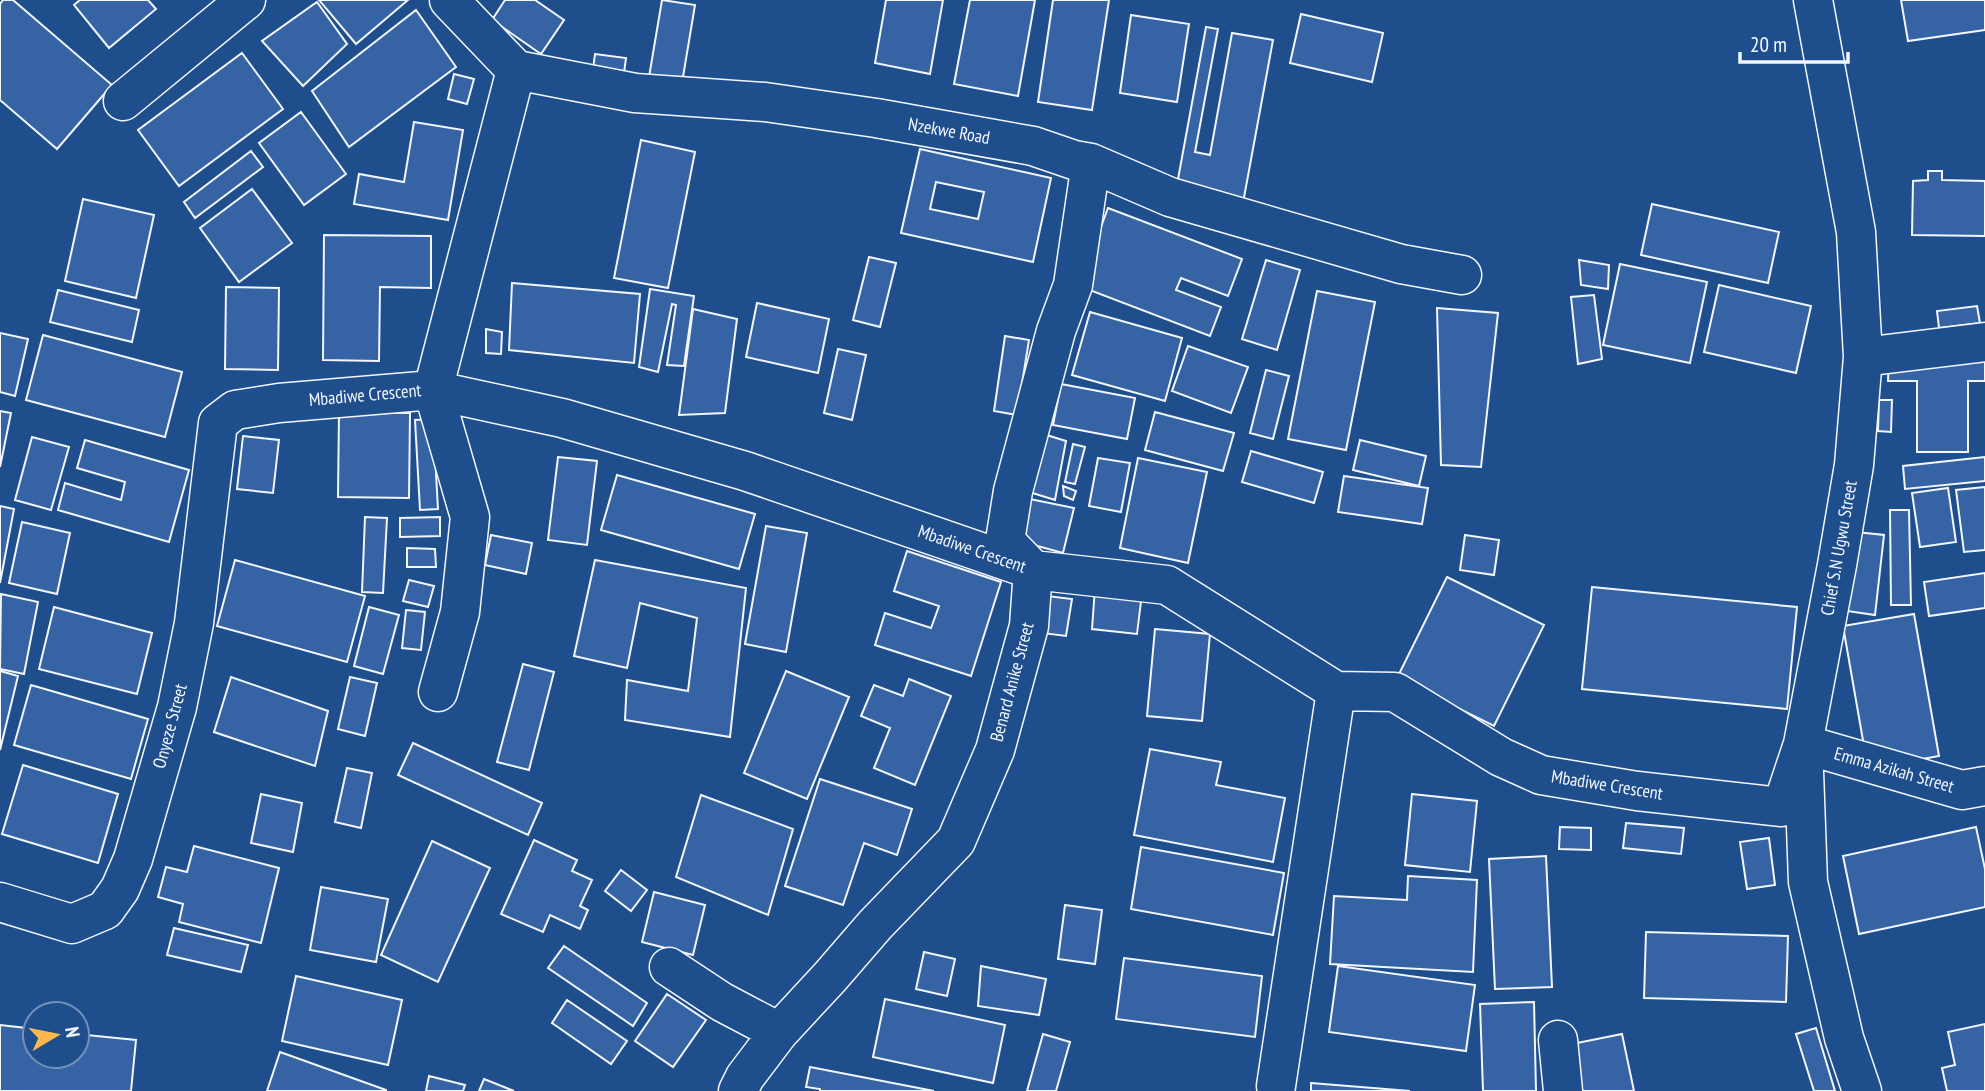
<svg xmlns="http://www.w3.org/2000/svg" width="1985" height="1091" font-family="'PT Sans Narrow',sans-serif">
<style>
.building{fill:#3563a3;stroke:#f2f6ff;stroke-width:2;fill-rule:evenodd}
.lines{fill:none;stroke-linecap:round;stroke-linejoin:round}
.minor-casing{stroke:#f2f6ff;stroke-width:41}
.minor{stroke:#1f4e8c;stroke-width:38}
.labels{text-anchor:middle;stroke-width:5;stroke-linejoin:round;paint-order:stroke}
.street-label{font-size:18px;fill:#f2f6ff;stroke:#1f4e8c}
</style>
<rect width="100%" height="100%" fill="#1f4e8c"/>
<path class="building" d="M3,0h10l99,85 -55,64 -57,-49v-96z
M80,0h68l8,9 -47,39 -35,-43z
M319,0h89l-52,44z
M505,0h30l29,20 -23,34 -49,-34z
M662,0l33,5 -13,78 -33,-6z
M886,0h57l-13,74 -55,-11z
M970,0h65l-17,96 -64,-12z
M1053,0h56l-17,110 -54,-8z
M1901,0h84v30l-77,11z
M317,2l30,42 -44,42 -41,-45z
M416,10l40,57 -107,80 -37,-56z
M1301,14l82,19 -11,49 -82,-19z
M1131,15l58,9 -12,78 -57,-9z
M1206,27l12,2 -23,123 15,3 22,-122 41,7 -30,163 -67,-13z
M242,53l41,56 -104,77 -41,-56z
M595,54l31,4 -3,23 -31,-4z
M454,74l20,5 -7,25 -19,-5z
M301,112l45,62 -42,31 -45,-62z
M414,122l49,8 -15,90 -94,-16 5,-30 45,8z
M641,140l54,12 -27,136 -54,-10z
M920,149l131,29 -18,84 -132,-29zM936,182l48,10 -6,27 -48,-10z
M251,151l12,16 -68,51 -11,-16z
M1928,171h14v9l43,1v55l-73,-1 1,-54 15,-1z
M252,189l40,54 -53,39 -39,-54z
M83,199l71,16 -18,83 -71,-17z
M1652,204l127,28 -11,51 -127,-28z
M1108,208l134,51 -14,37 -47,-18 -5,12 45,17 -11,29 -131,-50z
M324,235l107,1v52l-51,-1 -1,74 -56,-1z
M869,257l27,6 -16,64 -27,-7z
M1266,260l34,10 -23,80 -35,-11z
M1579,260l30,5 -1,24 -27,-4z
M1620,264l87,18 -17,81 -87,-18z
M512,283l128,11 -6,69 -125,-13z
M1719,285l92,21 -15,67 -92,-21z
M226,287l53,1 -1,82 -53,-1z
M650,289l44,7 -10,70 -17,-1 9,-60 -4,-1 -14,68 -19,-5z
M58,290l81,20 -7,32 -82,-20z
M1317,291l58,11 -29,148 -58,-11z
M1594,295l8,64 -24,5 -7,-67z
M757,303l72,16 -11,54 -72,-16z
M1977,306l3,17 -41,5 -2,-17z
M1437,308l61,5 -17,154 -40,-2z
M693,309l44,10 -12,94 -46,2z
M1090,312l92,26 -17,63 -93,-26z
M486,329l16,3 -1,22 -15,-1z
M0,333l28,6 -13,57 -15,-4z
M43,335l139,37 -17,65 -139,-37z
M1005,336l24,4 -12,75 -23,-4z
M1188,346l60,21 -17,46 -59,-22z
M838,349l28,6 -14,65 -28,-7z
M1889,360l96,1v20h-17v71h-51v-71h-29z
M1266,370l23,6 -16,63 -23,-6z
M1061,384l74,14 -8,41 -74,-14z
M1879,400h13l-1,32 -13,-1z
M0,411l11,2 -11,54z
M339,412l71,1 -1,85 -71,-1z
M1155,412l79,21 -11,38 -78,-21z
M433,419l5,90 -18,1 -5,-90z
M1040,433l26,8 -11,59 -29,-9z
M243,436l36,4 -6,53 -36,-4z
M32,437l37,10 -18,63 -36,-10z
M85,440l104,30 -20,72 -111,-32 7,-27 56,17 4,-18 -48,-14z
M1360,440l66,16 -7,30 -66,-16z
M1073,444l12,3 -10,37 -10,-2z
M1251,451l72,21 -9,31 -72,-21z
M558,457l39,4 -10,84 -39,-5z
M1985,457v24l-80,8 -2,-23z
M1098,458l32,5 -9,49 -32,-6z
M1138,458l69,14 -19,91 -68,-15z
M617,475l138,39 -16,55 -138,-39z
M1344,476l84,12 -6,36 -84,-12z
M1063,486l13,5 -3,9 -9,-4z
M1985,487v63l-21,2 -8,-62z
M1948,488l8,54 -36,5 -8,-54z
M1025,498l49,10 -11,45 -40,-11z
M0,506l14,3 -14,74z
M1890,510h19l2,95h-20z
M365,517l22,1 -4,75 -21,-1z
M440,517v19l-40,1v-19z
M22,522l48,11 -13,61 -48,-11z
M766,526l41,7 -21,119 -41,-8z
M1856,532l28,3 -9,80 -28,-4z
M491,535l41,8 -6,31 -41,-9z
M1465,535l34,5 -5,35 -34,-5z
M407,548l28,1 1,18h-29z
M907,551l94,31 -30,94 -96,-31 10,-32 46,15 8,-22 -45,-15z
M235,560l130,36 -18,66 -130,-36z
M595,560l151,28 -16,149 -105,-17 2,-40 61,11 9,-73 -57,-15 -13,65 -53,-12z
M1985,573v35l-56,8 -5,-34z
M1447,577l97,48 -50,101 -97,-48z
M409,580l25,6 -6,21 -25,-6z
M1592,587l205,20 -10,102 -205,-20z
M1095,588l47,5 -5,41 -45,-5z
M1,594l37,8 -14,72 -24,-5z
M1047,596l25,3 -6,37 -24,-3z
M54,607l98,26 -15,61 -98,-25z
M369,607l30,8 -16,59 -29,-8z
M406,610l19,2 -4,38 -19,-2z
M1914,614l25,142 -71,13 -25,-143z
M1155,629l55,5 -8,87 -55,-5z
M523,664l31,8 -25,98 -32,-8z
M0,671l18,5 -18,74z
M786,671l63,26 -42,102 -63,-26z
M231,677l97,34 -13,55 -101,-34z
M350,677l27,6 -12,53 -27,-7z
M909,679l42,17 -36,89 -41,-17 16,-40 -29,-12 13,-31 29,11z
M31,685l117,34 -17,60 -117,-34z
M413,743l129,60 -14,32 -130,-60z
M1150,749l71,13 -5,23 69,13 -12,64 -139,-27z
M23,765l95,29 -20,69 -96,-29z
M347,768l25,5 -11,55 -26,-6z
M820,779l92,30 -15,46 -33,-12 -21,62 -58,-19z
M261,794l41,9 -9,49 -42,-9z
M1412,794l65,7 -7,71 -65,-7z
M701,795l92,34 -25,86 -92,-38z
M1626,823l58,5 -3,26 -58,-6z
M1560,827l31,1v22l-32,-1z
M1976,827l9,42v38l-126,27 -16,-78z
M1769,838l6,47 -28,4 -7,-47z
M534,840l43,20 -5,11 20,9 -12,26 8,4 -8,19 -30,-14 -7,17 -42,-18z
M432,841l58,27 -52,114 -57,-27z
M194,846l85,22 -18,75 -82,-21 4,-18 -25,-7 8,-30 21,5z
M1141,847l143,26 -11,62 -142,-26z
M1546,856l6,131 -57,2 -6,-130z
M621,870l26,20 -16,21 -26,-20z
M1408,876l69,4 -4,92 -143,-8 4,-68 73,4z
M321,887l67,12 -12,63 -66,-12z
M654,892l51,13 -12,50 -51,-13z
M1065,905l37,5 -7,54 -37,-5z
M174,928l74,17 -7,27 -74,-17z
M1646,932l142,4 -2,66 -142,-4z
M564,946l83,57 -14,23 -85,-58z
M924,952l31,7 -8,37 -31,-7z
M1124,958l138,18 -7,61 -139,-18z
M981,966l65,13 -7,36 -61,-9z
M1338,966l137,19 -9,66 -137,-19z
M296,976l106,24 -14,65 -106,-24z
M667,994l39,26 -33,47 -38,-26z
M885,999l120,26 -12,58 -120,-26z
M567,1000l60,41 -16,23 -59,-41z
M1534,1002l2,89h-53l-3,-87z
M1985,1024v67h-38l-5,-23 13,-3 -7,-33z
M0,1025l35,4v27h42v-22l59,6 -5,51h-131z
M1816,1028l19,63h-21l-18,-57z
M1043,1034l27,8 -14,49h-29z
M1622,1034l12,57h-53l-9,-47z
M280,1052l106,38v1h-119z
M810,1067l124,24h-114v-2l-14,-2z
M429,1076l36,9 -2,6h-37z
M484,1079l30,12h-35z
M1311,1083l99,8h-99z"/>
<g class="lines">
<g class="minor-casing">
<path id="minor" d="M449,0l67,70 119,23 130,9 111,16 157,28 41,14 17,3 79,34 231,67 61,11
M1813,0l43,232 7,125 -9,108 -17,100 -34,179 5,138 36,156 18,53
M123,101l123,-101
M1863,357l122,-15
M438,692l22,-80 10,-95 -37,-127 83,-320
M0,902l72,22 33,-14 15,-21 13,-30 44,-152 17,-84 24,-200 17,-13 44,-7 154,-13 129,28 183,53 288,99 134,15 169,106 59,1 106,65 40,18 96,16 145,16 21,-63 159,46 23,-4
M669,967l53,35 57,30
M1558,1040l5,51
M1276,1086l60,-395
M738,1091l7,-14 34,-45 51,-55 45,-52 81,-84 39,-91 34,-124 4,-56 -28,-29 8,-50 43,-160 17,-46 18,-122"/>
</g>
<use href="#minor" class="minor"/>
</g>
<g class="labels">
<g class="street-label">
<text transform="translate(949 131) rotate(10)" y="6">Nzekwe Road</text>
<text transform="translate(365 395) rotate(-5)" y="6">Mbadiwe Crescent</text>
<text transform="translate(1839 548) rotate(-80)" y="6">Chief S.N Ugwu Street</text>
<text transform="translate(972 549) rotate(19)" y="6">Mbadiwe Crescent</text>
<text transform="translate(1012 682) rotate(-75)" y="6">Benard Anike Street</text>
<text transform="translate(170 726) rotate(-75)" y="6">Onyeze Street</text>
<text transform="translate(1894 770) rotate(16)" y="6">Emma Azikah Street</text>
<text transform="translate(1607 785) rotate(9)" y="6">Mbadiwe Crescent</text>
</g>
</g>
<g transform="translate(56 1035) rotate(80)"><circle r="33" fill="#1f4e8c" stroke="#7391ba" stroke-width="2"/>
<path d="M0-5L12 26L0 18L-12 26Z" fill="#ffb74d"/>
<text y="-10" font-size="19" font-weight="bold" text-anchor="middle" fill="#f2f6ff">N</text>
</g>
<path d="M1740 52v10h108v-10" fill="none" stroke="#f2f6ff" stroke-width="3.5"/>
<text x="1750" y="52" font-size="21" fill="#f2f6ff" stroke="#1f4e8c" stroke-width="5" paint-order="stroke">20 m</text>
</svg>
